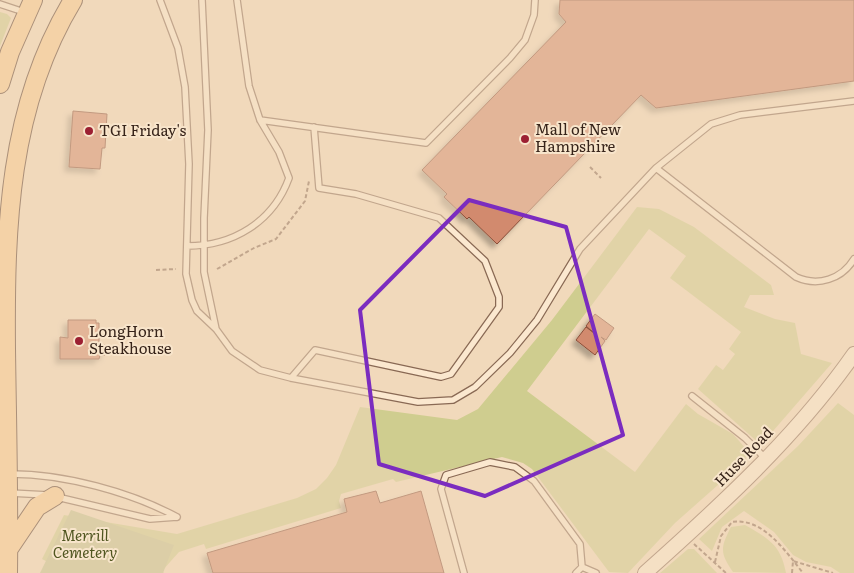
<svg xmlns="http://www.w3.org/2000/svg" width="854" height="573" font-family="Literata,serif">
<style>
.green{fill:#cfcd8f}
.cemetery{fill:#c3c28f}
.building{fill:#d28a6e;stroke:#8a4d38;filter:url(#shadow)}
.lines{fill:none;stroke-linecap:round;stroke-linejoin:round}
.service-casing{stroke:#896954;stroke-width:8}
.tertiary-casing{stroke:#896954;stroke-width:16}
.primary-casing{stroke:#563829;stroke-width:20}
.path{stroke:#896954;stroke-width:2;stroke-dasharray:4 2.5;stroke-linecap:butt}
.service{stroke:#fbe8cf;stroke-width:5.5}
.tertiary{stroke:#fbe8cf;stroke-width:14}
.primary{stroke:#f8c98f;stroke-width:18}
.marked{fill:none;stroke:#7b2cbf;stroke-width:4;stroke-linejoin:round}
.poi-dot{fill:#9c2032;stroke:#f8e5cb;stroke-width:2}
.labels{text-anchor:middle;stroke-width:4;stroke-linejoin:round;paint-order:stroke}
.poi-label{font-size:15px;fill:#37241a;stroke:#f8e5cb;text-anchor:start}
.street-label{font-size:15px;fill:#37241a;stroke:#f8e5cb}
.park-label{font-size:15px;font-style:italic;fill:#4f551f;stroke:#f8e5cb}
</style>
<defs>
<filter id="shadow"><feDropShadow dx="-4.5" dy="4.5" stdDeviation="2.5" flood-color="#0004"/></filter>
</defs>
<rect width="100%" height="100%" fill="#f1d9bb"/>
<path class="green" d="M0,12l7,2 4,4 -11,28z
M637,207l22,2 35,18 77,58 3,10h-24l-6,12 31,12 20,4 6,31 31,9 -71,82 -63,-56 18,-24 7,5 12,-16 -6,-5 12,-17 -71,-54 16,-22 -37,-27 -122,162 108,81 51,-68 12,10 35,20 14,16 -2,11 -70,62 -47,50 -19,-1 -77,-103 -9,-6 -21,-6 -106,25 -3,-3 -52,15 -2,7 2,7 -135,41 -2,-5 -25,8 -17,19 2,2 -105,-5 -17,-9 22,-44 113,19 120,-36 19,-9 11,-11 9,-13 24,-58 97,13 21,-11 74,-89z
M838,403l16,12v158h-14l-9,-6 -25,-5 -13,-7 -19,-23 -30,-21 -22,16 -10,24 -13,-12 99,-93z
M745,525c24,14 36,20 41,48l-53,-1c-13,-19 -13,-24 -2,-45z
M688,549h6l23,24h-57z"/>
<path class="cemetery" d="M71,510l103,35 -11,28h-123z"/>
<path class="building" d="M560,0h294v81l-198,27 -15,-13 -144,149 -28,-27 -2,2 -23,-22 3,-3 -25,-24 144,-148 -7,-8z
M73,111l34,3 -2,34h-3l-2,21 -31,-2z
M595,314l19,14 -8,12 -5,-3 4,4 -10,14 -19,-15 10,-13 8,6 -8,-7z
M68,320h28v3h3v22h6v10h-5l-1,4h-39v-22l8,1z
M376,491l4,12 41,-12 23,82h-231l-6,-20 140,-41 -3,-13z"/>
<g class="lines">
<g class="service-casing">
<path id="service" d="M160,0l18,48 7,39 4,77 -3,110 6,26 5,11 19,18 16,22 28,19 31,8 127,24 35,-2 22,-13 35,-34 27,-33 43,-71 76,-81 55,-44 29,-9 114,-14
M202,0l6,130 -4,88v54l12,57
M0,4l24,8
M260,120l166,23 84,-85 15,-18 9,-25 1,-15
M656,168l140,109c22,10 46,2 58,-18
M187,246c46,0 86,-24 102,-68l-10,-26 -19,-32 -11,-34 -12,-86
M291,378l24,-28 126,27 10,-3 48,-67v-10l-14,-36 -46,-43 -83,-24 -37,-6 -5,-61
M692,396l53,42 21,21
M11,474c53,0 120,18 166,43
M10,493l38,2
M57,497l93,22 27,-2
M464,573l-23,-84 5,-14 44,-13 25,5 19,14 46,63 2,23
M576,573l6,-6 14,6"/>
</g>
<g class="tertiary-casing">
<path id="tertiary" d="M645,573c75,-67 151,-136 209,-219"/>
</g>
<g class="primary-casing">
<path id="primary" d="M0,84l10,-32 23,-52
M8,550l29,-43 18,-11
M8,573c1,-75 -1,-149 -2,-224 -1,-121 2,-242 67,-349"/>
</g>
<path class="path" d="M590,167l11,11
M217,269l37,-21 22,-9 29,-38 4,-20
M156,270l20,-1
M694,544l32,29
M715,562l6,-26 11,-14c31,-5 54,30 71,51
M792,573l1,-12 40,12"/>
<use href="#service" class="service"/>
<use href="#tertiary" class="tertiary"/>
<use href="#primary" class="primary"/>
</g>
<path d="M0 0H854V573H0ZM469,200l97,27 57,208 -138,61 -106,-32 -19,-154z" fill="#f1d9bb" fill-opacity=".55" fill-rule="evenodd"/>
<path class="marked" d="M469,200l97,27 57,208 -138,61 -106,-32 -19,-154z"/>
<g class="poi-dot">
<circle cx="89" cy="131" r="5"/>
<circle cx="525" cy="139" r="5"/>
<circle cx="79" cy="341" r="5"/>
</g>
<g class="labels">
<g class="poi-label">
<text x="535" y="135">Mall of New<tspan x="535" dy="17">Hampshire</tspan></text>
<text x="99" y="136">TGI Friday's</text>
<text x="89" y="337">LongHorn<tspan x="89" dy="17">Steakhouse</tspan></text>
</g>
<g class="street-label">
<text transform="translate(744 457) rotate(-46)" y="5">Huse Road</text>
</g>
<g class="park-label">
<text x="85" y="541">Merrill<tspan x="85" dy="17">Cemetery</tspan></text>
</g>
</g>
</svg>
